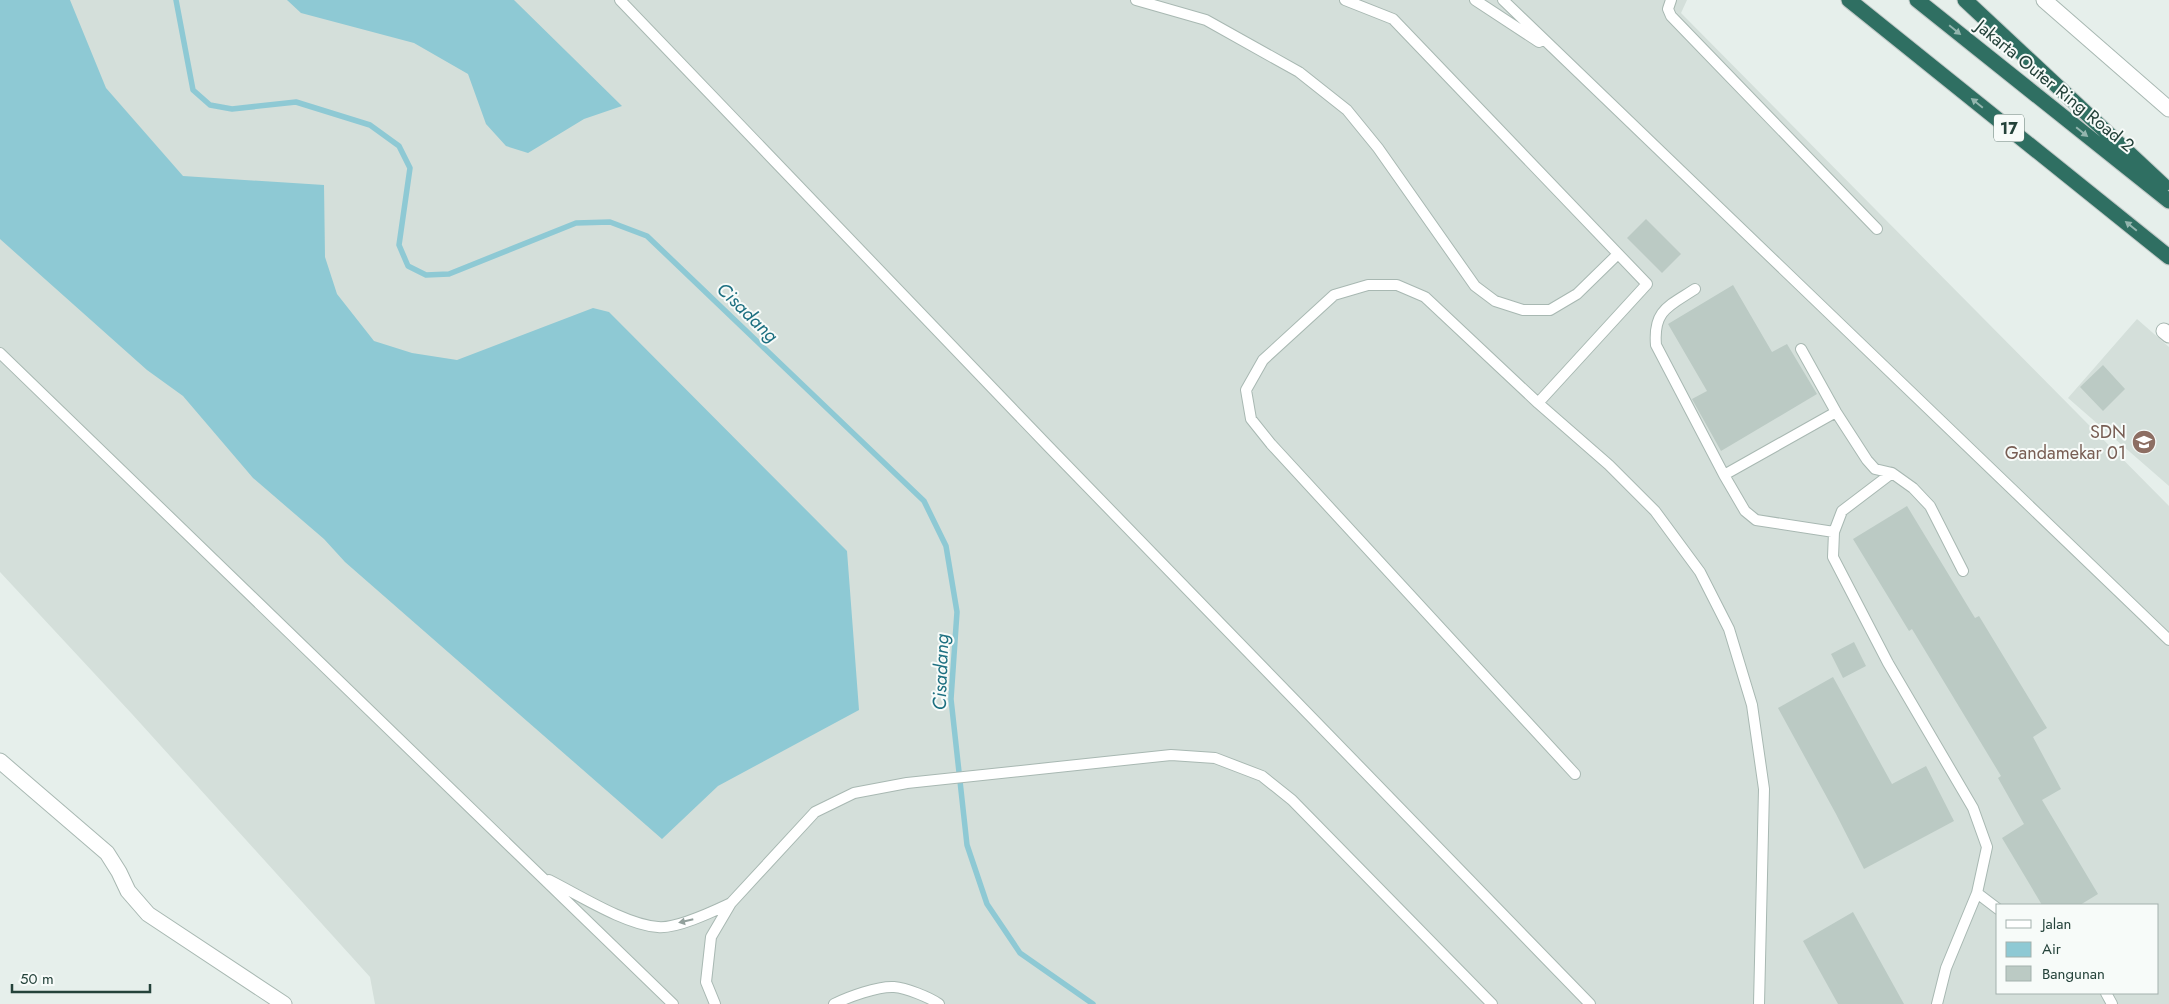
<svg xmlns="http://www.w3.org/2000/svg" width="2169" height="1004" font-family="Jost,sans-serif">
<style>
.built{fill:#d4dfda;fill-rule:evenodd}
.water{fill:#8ec9d4}
.lines{fill:none;stroke-linecap:round;stroke-linejoin:round}
.stream{stroke:#8ec9d4;stroke-width:5.5}
.building{fill:#bbcac4}
.service-casing{stroke:#a8b8b2;stroke-width:12}
.minor-casing{stroke:#a8b8b2;stroke-width:17}
.motorway-casing{stroke:#c2cac8;stroke-width:17}
.service{stroke:#fff;stroke-width:10}
.minor{stroke:#fff;stroke-width:15}
.motorway{stroke:#2f6f62;stroke-width:15}
.oneway{fill:#93b5ae}
.oneway2{fill:#92a09c}
.labels{text-anchor:middle;stroke-width:4;stroke-linejoin:round;paint-order:stroke}
.shield{fill:#f7fbf9;stroke:#637a73;stroke-width:1}
.shield-label{font-size:16px;font-weight:bold;fill:#24423a}
.street-label{font-size:18px;fill:#24423a;stroke:#f7fbf9}
.education-label{font-size:18px;fill:#785e54;stroke:#f7fbf9;text-anchor:end}
.water-label{font-size:19px;font-style:italic;fill:#1c6f80;stroke:#f7fbf9}
</style>
<rect width="100%" height="100%" fill="#e6efeb"/>
<path class="built" d="M0,0h1687l-6,13 488,493v498h-1794l-5,-27 -238,-263 -132,-142zM1998,905h160v88h-160z
M2137,319l32,28v139l-101,-88z"/>
<path class="water" d="M0,0h70l36,88 77,88 141,9 1,72 12,37 37,47 38,12 45,7 136,-52 16,4 238,239 12,159 -141,76 -56,53 -317,-277 -21,-23 -71,-61 -70,-82 -36,-26 -147,-131z
M287,0h227l108,106 -38,13 -56,34 -22,-7 -20,-22 -18,-50 -54,-31 -113,-30z"/>
<g class="lines">
<path class="stream" d="M176,0l17,90 17,15 22,4 64,-7 74,23 29,21 11,22 -11,77 9,21 18,9 23,-1 127,-51 34,-1 37,14 277,265 22,45 11,66 -6,87 16,146 20,59 33,49 73,51"/>
</g>
<path class="building" d="M1646,219l35,35 -19,19 -35,-35z
M1733,285l39,67 15,-8 30,50 -96,57 -29,-52 15,-8 -39,-67z
M2103,365l22,24 -22,22 -23,-24z
M1907,506l68,112 4,-2 68,112 -14,9 28,52 -19,11 56,94 -18,11h-38l-40,-67 22,-14 -26,-46 3,-2 -89,-147 -3,2 -56,-92z
M1854,642l12,24 -23,12 -12,-24z
M1833,677l59,107 34,-18 28,55 -90,48 -28,-55 -58,-106z
M1853,912l51,92h-66l-35,-63z"/>
<g class="lines">
<g class="service-casing">
<path id="service" d="M620,0l428,446 542,558
M1136,0l70,20 93,52 48,38 31,38 97,138 20,15 28,9h27l27,-16 41,-40
M1345,0l48,19 254,265 -109,119
M1475,0l64,42
M1503,0l666,640
M1671,0l-3,9 3,7 206,213
M1695,289c-26,17 -42,21 -39,56l68,130 21,36 11,9 78,12
M1801,349l35,63 31,48 8,9 17,4
M0,353l673,651
M1724,475l112,-63
M1575,774l-304,-330 -20,-25 -5,-29 17,-30 71,-65 34,-10h29l28,12 113,106 71,62 46,46 45,61 29,57 23,76 12,84 -5,215
M549,880c30,15 77,45 109,47 19,2 56,-16 73,-24
M1977,893l21,16
M2106,993l6,11
M715,1004l-9,-22 5,-45 20,-34 84,-91 39,-19 53,-10 264,-28 44,3 47,18 30,24 200,204
M834,1004c14,-7 44,-18 60,-17 12,1 35,10 45,17
M1937,1004l9,-36 31,-75 10,-46 -14,-39 -85,-145 -55,-106 1,-25 8,-21 50,-38 21,15 17,18 33,65"/>
</g>
<g class="minor-casing">
<path id="minor" d="M2044,0l125,109
M2164,331l5,4
M0,761l107,92 12,19 9,19 20,23 136,90"/>
</g>
<g class="motorway-casing">
<path id="motorway" d="M1849,0l320,257
M1917,0l252,201
M1965,0l198,185"/>
</g>
<use href="#service" class="service"/>
<use href="#minor" class="minor"/>
<use href="#motorway" class="motorway"/>
</g>
<defs><path id="oneway-solid" d="M-6-.8H1V-3.2L6.5 0L1 3.2V.8H-6Z" transform="scale(1.25)"/></defs>
<g class="oneway">
<use href="#oneway-solid" transform="translate(1955 30) rotate(39)"/>
<use href="#oneway-solid" transform="translate(1977 103) rotate(-141)"/>
<use href="#oneway-solid" transform="translate(2082 132) rotate(39)"/>
<use href="#oneway-solid" transform="translate(2131 226) rotate(-141)"/>
</g>
<use class="oneway2" href="#oneway-solid" transform="translate(686 921) rotate(167)"/>
<defs>
<g id="school-disc" transform="scale(1.25)"><circle r="9.5" fill="#8d6e63" stroke="#f7fbf9"/><path d="M0-5L7-2L0 1L-7-2ZM-4 1L0 2.5L4 1V4Q0 6-4 4Z" fill="#fff"/></g>
</defs>
<g fill-rule="evenodd">
<use href="#school-disc" x="2144" y="442"/>
</g>
<g class="labels">
<rect class="shield" x="1994" y="114.5" width="30" height="27" rx="4"/>
<g class="shield-label">
<text x="2009" y="134">17</text>
</g>
<g class="street-label">
<text transform="translate(2055 86) rotate(39)" y="6">Jakarta Outer Ring Road 2</text>
</g>
<g class="education-label">
<text x="2126" y="438">SDN<tspan x="2126" dy="21">Gandamekar 01</tspan></text>
</g>
<g class="water-label">
<text transform="translate(748 312) rotate(44)" y="7">Cisadang</text>
<text transform="translate(940 672) rotate(-88)" y="7">Cisadang</text>
</g>
</g>
<rect x="1996" y="904" width="162" height="90" fill="#f7fbf9" stroke="#a3b1ad"/>
<rect x="2006" y="920" width="25" height="8" fill="#ffffff" stroke="#a3b1ad"/>
<text x="2042" y="929" font-size="15" fill="#24423a">Jalan</text>
<rect x="2006" y="942" width="25" height="15" fill="#8ec9d4" stroke="#a3b1ad"/>
<text x="2042" y="954" font-size="15" fill="#24423a">Air</text>
<rect x="2006" y="966" width="25" height="15" fill="#bbcac4" stroke="#a3b1ad"/>
<text x="2042" y="979" font-size="15" fill="#24423a">Bangunan</text>
<path d="M12 984v8h138v-8" fill="none" stroke="#24423a" stroke-width="2.5"/>
<text x="20" y="984" font-size="15" fill="#24423a" stroke="#f7fbf9" stroke-width="4" paint-order="stroke">50 m</text>
</svg>
